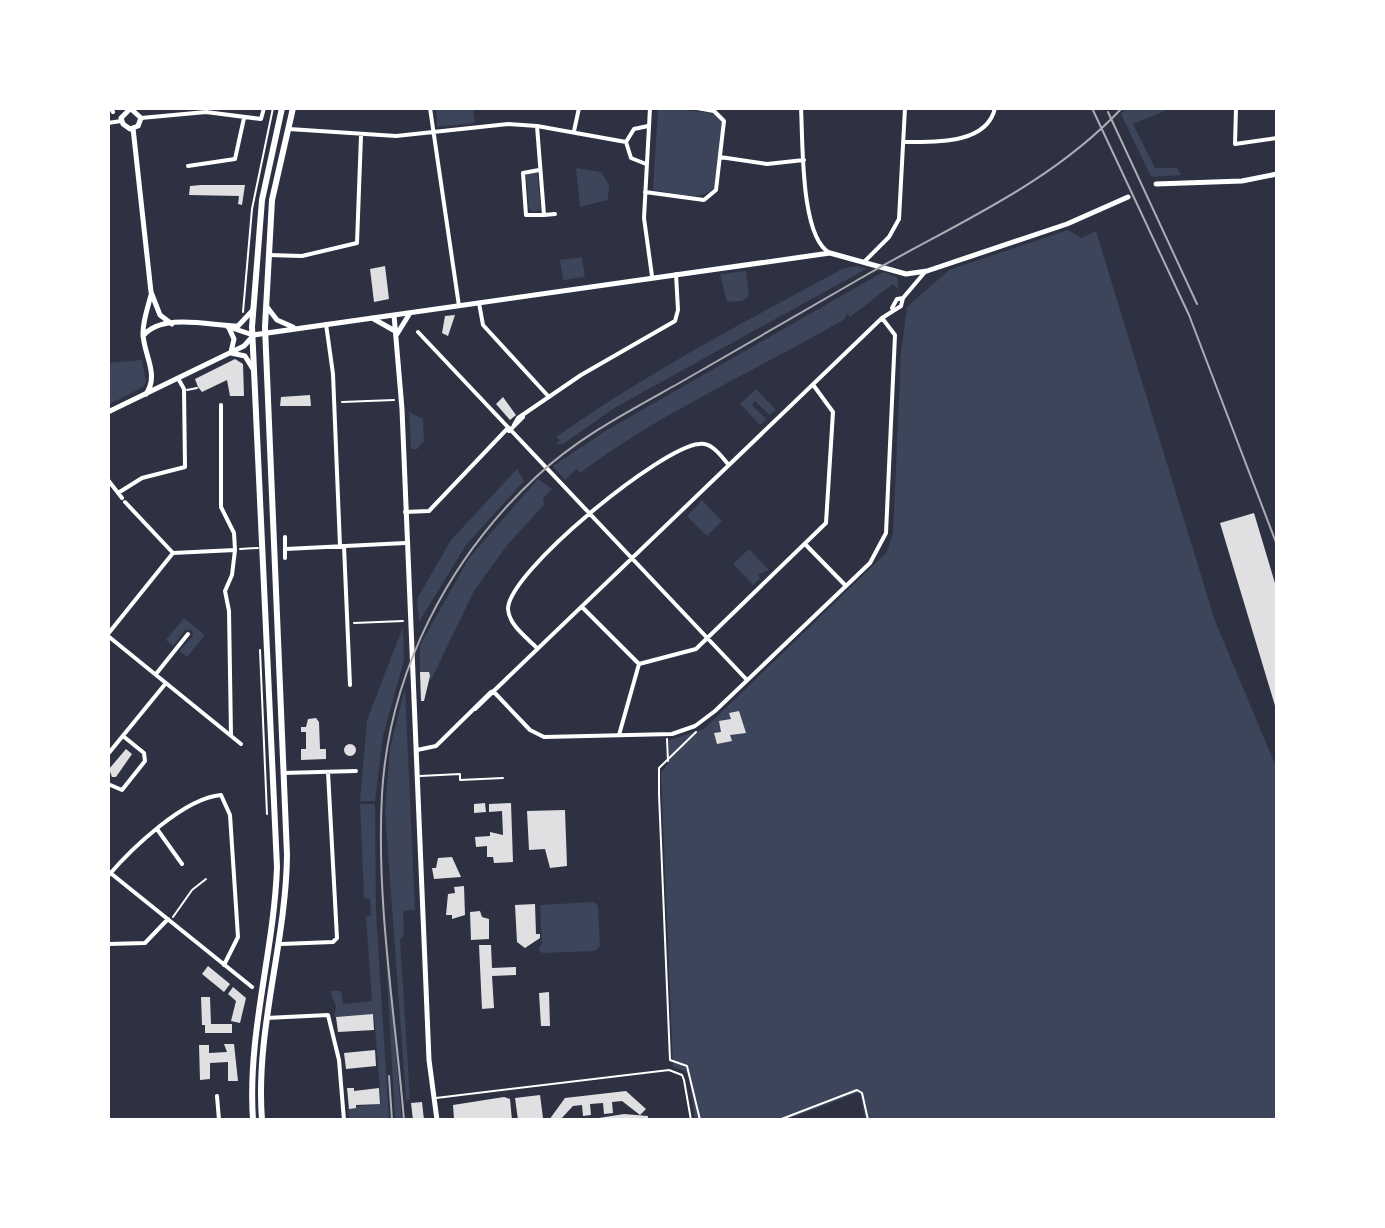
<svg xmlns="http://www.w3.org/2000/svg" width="1385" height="1228" font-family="Cabin,sans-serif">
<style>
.green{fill:#3c4559}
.building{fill:#e0e0e3}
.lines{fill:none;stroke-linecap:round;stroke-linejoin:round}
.path{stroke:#fff;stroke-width:2}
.service{stroke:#fff;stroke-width:2}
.minor{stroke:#fff;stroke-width:4}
.tertiary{stroke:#fff;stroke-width:5}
.trunk{stroke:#fff;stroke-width:6}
.rail{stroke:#abadb3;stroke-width:2}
</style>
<rect width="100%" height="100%" fill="#2d3142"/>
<path class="green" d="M436,108h37l2,15 -38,4z
M658,108l57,5 8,9 -9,66c-13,15 -43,4 -61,2z
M1126,108h46l-39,16 22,44h22l4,7 -30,2 -30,-63z
M576,168l25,4 8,13 -1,15 -28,7z
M537,172l4,38 -8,2 -4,-3 -3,-34z
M1068,230l13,8 15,-7 119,390 62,148v351h-412l-5,-28 -75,28h-90l-6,-43 -4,-6 -12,-4 -12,-294 8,-11v-22l35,-11 183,-177 6,-19 8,-181 6,-45 42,-37z
M582,257l3,20 -22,3 -3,-20z
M857,266l9,3 -250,138 -53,37h-8l5,-4 -4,-3c92,-65 190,-116 288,-169z
M746,271l3,25 -7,5 -15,1 -7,-28z
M883,272l14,5 2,13 -6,-6 -43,33 -3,-4 -2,6c-88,51 -187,95 -265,154l-4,-4 -11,11 -12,-14 54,-36z
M142,360l4,22 -3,5 -35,18v-42z
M756,389l20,21 -6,5 -15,-14 -3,4 14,14 -6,6 -20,-21z
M409,412l14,7 1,22 -7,8h-6z
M517,469l7,12 -58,64 -47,77 -2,-23 34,-59z
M538,479l14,10 -9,9 1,7 -36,39 -34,47 -43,89 -11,-8v-27l49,-87z
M702,500l20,21 -15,15 -20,-20z
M749,549l20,21 -11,5 2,3 -7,7 -20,-21z
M184,618l21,17 -18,22 -8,-6 14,-15 -1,-6h-7l-12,16 -7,-6z
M403,627l1,33 -21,76 -8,65h-15l7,-81z
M405,688l10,222 -12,1 1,25 -4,3 10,160 -4,1 -21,-289 5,-63z
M360,804h15l1,108 13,208h-40l-1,-12 33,-5 -7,-89 -40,3 2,-10 -6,-16h11l2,13 29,-3 -6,-84 5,-1 -1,-17 -6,-1z
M594,902l4,4 2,40 -5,5 -53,2 -4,-4 4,-5 -2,-39z
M386,955l2,10 14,155h-7z"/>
<path class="building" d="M201,185h44l-3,20 -4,-1 1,-8 -50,-1 1,-9z
M385,266l4,33 -15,3 -4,-33z
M455,315l-7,21 -6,-3 3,-17z
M235,359l8,5 1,32h-14l-3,-16 -25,12 -4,-5 -3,-8z
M310,395l1,11h-31l1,-9z
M503,397l13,18 -6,5 -14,-16z
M1254,513l23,77 -1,119 -56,-186z
M420,672h9l1,4 -6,25h-3z
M739,711l7,22 -16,2 2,6 -15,3 -3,-11 7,-1 -2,-11 12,-2 -2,-6z
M316,718l3,4 1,27h6v10l-25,1v-11h5v-17h-5v-5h5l2,-8z
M344 750a6 6 0 1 1 12 0a6 6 0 1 1-12 0Z
M126,749l6,5 -16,23h-4l-3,-8z
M485,803l1,9 -12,1v-9z
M511,803l2,59 -19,1 -1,-6h-6v-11l-11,1 -1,-10 15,-1v-4l13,3 -1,-24 -13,1v-8z
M565,810l2,56 -17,2 -5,-19 -16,1 -2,-39z
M452,857l9,20 -27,2 -2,-11h4l2,-10z
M464,886l1,29 -13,4v-4h-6l2,-21 7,-1 -1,-6z
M535,904l1,30h4v4l-15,10 -8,-6 -2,-37z
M480,911l2,6 7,2v20l-18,1 -1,-28z
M479,945h12l1,23 24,-1v8l-24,1 2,32 -12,1z
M208,966l22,18 -6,8 -22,-18z
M233,987l13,11 -6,25 -9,-2 5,-20 -8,-7z
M549,992l1,34h-9l-2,-33z
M201,997h9l1,27h21v9h-27v-8h-3z
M373,1014l1,16 -36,2 -2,-15z
M224,1044h10l4,37h-10v-19l-18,1v16l-10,1 -1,-35h10v8l18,-1z
M375,1050l1,16 -30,3 -2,-16z
M347,1088h7v3l25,-3 1,16 -24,1v3l-7,1z
M626,1091l20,18 -6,6 -18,-14 -10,1 1,11 -9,1 -1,-11 -13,1 1,11 -8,1 -1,-11 -9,1 -13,14h-11l16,-22z
M540,1095l3,23 -25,2 -3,-22z
M504,1097l6,2 2,21 -58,-1 -1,-14z
M422,1102l2,18h-11l-2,-17z
M624,1114l24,2v4h-62z"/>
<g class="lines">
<path class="path" d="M243,312l9,-103 21,-101
M342,402l52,-2
M240,549l18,-1
M354,623l49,-2
M260,650l7,164
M696,732l-37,36v26l11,266 17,6 13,54
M667,739l1,22
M173,917l19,-27 14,-11
M779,1120l78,-30 5,3 6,27"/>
<path class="service" d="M187,390l10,-2
M420,776l40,-2v6l43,-2
M436,1098l233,-28 13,5 2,5 7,40"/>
<path class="minor" d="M111,108l2,4
M430,108l29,198
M650,108l-6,110 8,58
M801,108c2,32 -1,130 29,145
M1236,108l-1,36 42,-6
M141,118l65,-6 55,7 3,-11
M108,123l13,-2
M537,126l7,89h-18l-3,-42 16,-3
M289,129l107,7 112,-12 29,2 89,16
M574,131l5,-23
M904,142c29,0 83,3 91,-34
M720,157l47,7 37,-4
M646,164l-15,-6 -5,-16 8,-13 14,-3
M188,166l47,-7 9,-41
M645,192l59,8 12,-10 8,-69 -10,-10 -17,-3
M544,215l11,-1
M269,255l33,1 55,-13 4,-107
M865,261l24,-24 10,-18 6,-111
M479,303l4,22 66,72
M892,308l5,-9 6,-1
M326,324l7,50 7,172
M418,332l329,348
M221,405v102l13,26 1,17 -3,25 -7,16 4,20 2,124
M514,425l4,-7 63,-43 94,-54 3,-11 -2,-36
M509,431l14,-14
M108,480l14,18
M118,493l24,-15 43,-11 -1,-78 -5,-9
M125,502l48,51 62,-3
M405,512l24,-1 78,-82
M285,537v21
M805,544l40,41
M344,546l6,139
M286,549l119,-6
M582,607l57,57 -20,71
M108,634l65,-81
M108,636l133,108
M537,648c-11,-11 -28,-23 -29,-39 0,-37 153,-162 191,-165 13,-2 22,12 29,20
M639,664l57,-15 130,-126 7,-111 -19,-26
M156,674l32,-40
M493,691l37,39 14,7 128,-3 23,-8 20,-15 155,-148 16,-30 9,-198 -13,-17
M475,709l407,-391 19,-12 2,-8 22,-26
M417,750l19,-4 55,-54
M108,754l58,-71
M283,773l73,-2
M108,784l14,6 23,-29 -1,-8 -21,-17
M157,829l25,35
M108,871l144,116
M108,876c23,-27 76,-78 113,-81l9,20 8,122 -14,28
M108,944l37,-1 23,-24
M281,944l52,-2 4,-4 -9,-166
M266,1018l62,-3 11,45 5,60
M217,1096l2,24"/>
<path class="tertiary" d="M130,108l11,10 -3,8 -8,3 -7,-5 -2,-6 9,-9
M133,128l18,164 9,23 12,9
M1156,184l86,-3 35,-7
M267,307l10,13 16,7
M394,315l8,94 27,651 8,60
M372,318l23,13
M226,326l27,9 577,-82 76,21 21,-3 140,-47 61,-27
M229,328l5,11 -3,13
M397,334l13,-21
M143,336c20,-24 68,-10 95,-10l15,-16
M231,353l14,3 8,13
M146,394c14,-20 -3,-40 -3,-61 0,-13 5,-26 8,-38
M108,412l136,-66 9,-10"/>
<path class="trunk" d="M253,1120c-6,-86 21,-168 24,-253l-25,-540 10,-127 20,-92
M262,1120c-7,-90 24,-176 25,-265l-22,-528 7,-127 21,-92"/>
<path class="rail" d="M1092,108l97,207 88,230
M1108,112l89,192
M389,1076l3,44
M404,1120c-9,-107 -28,-218 -22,-326 7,-121 66,-235 154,-317 42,-40 95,-67 145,-95 62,-36 124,-72 187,-108 89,-51 183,-90 254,-166"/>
</g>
<rect width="1385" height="1228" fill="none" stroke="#ffffff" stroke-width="220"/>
</svg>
